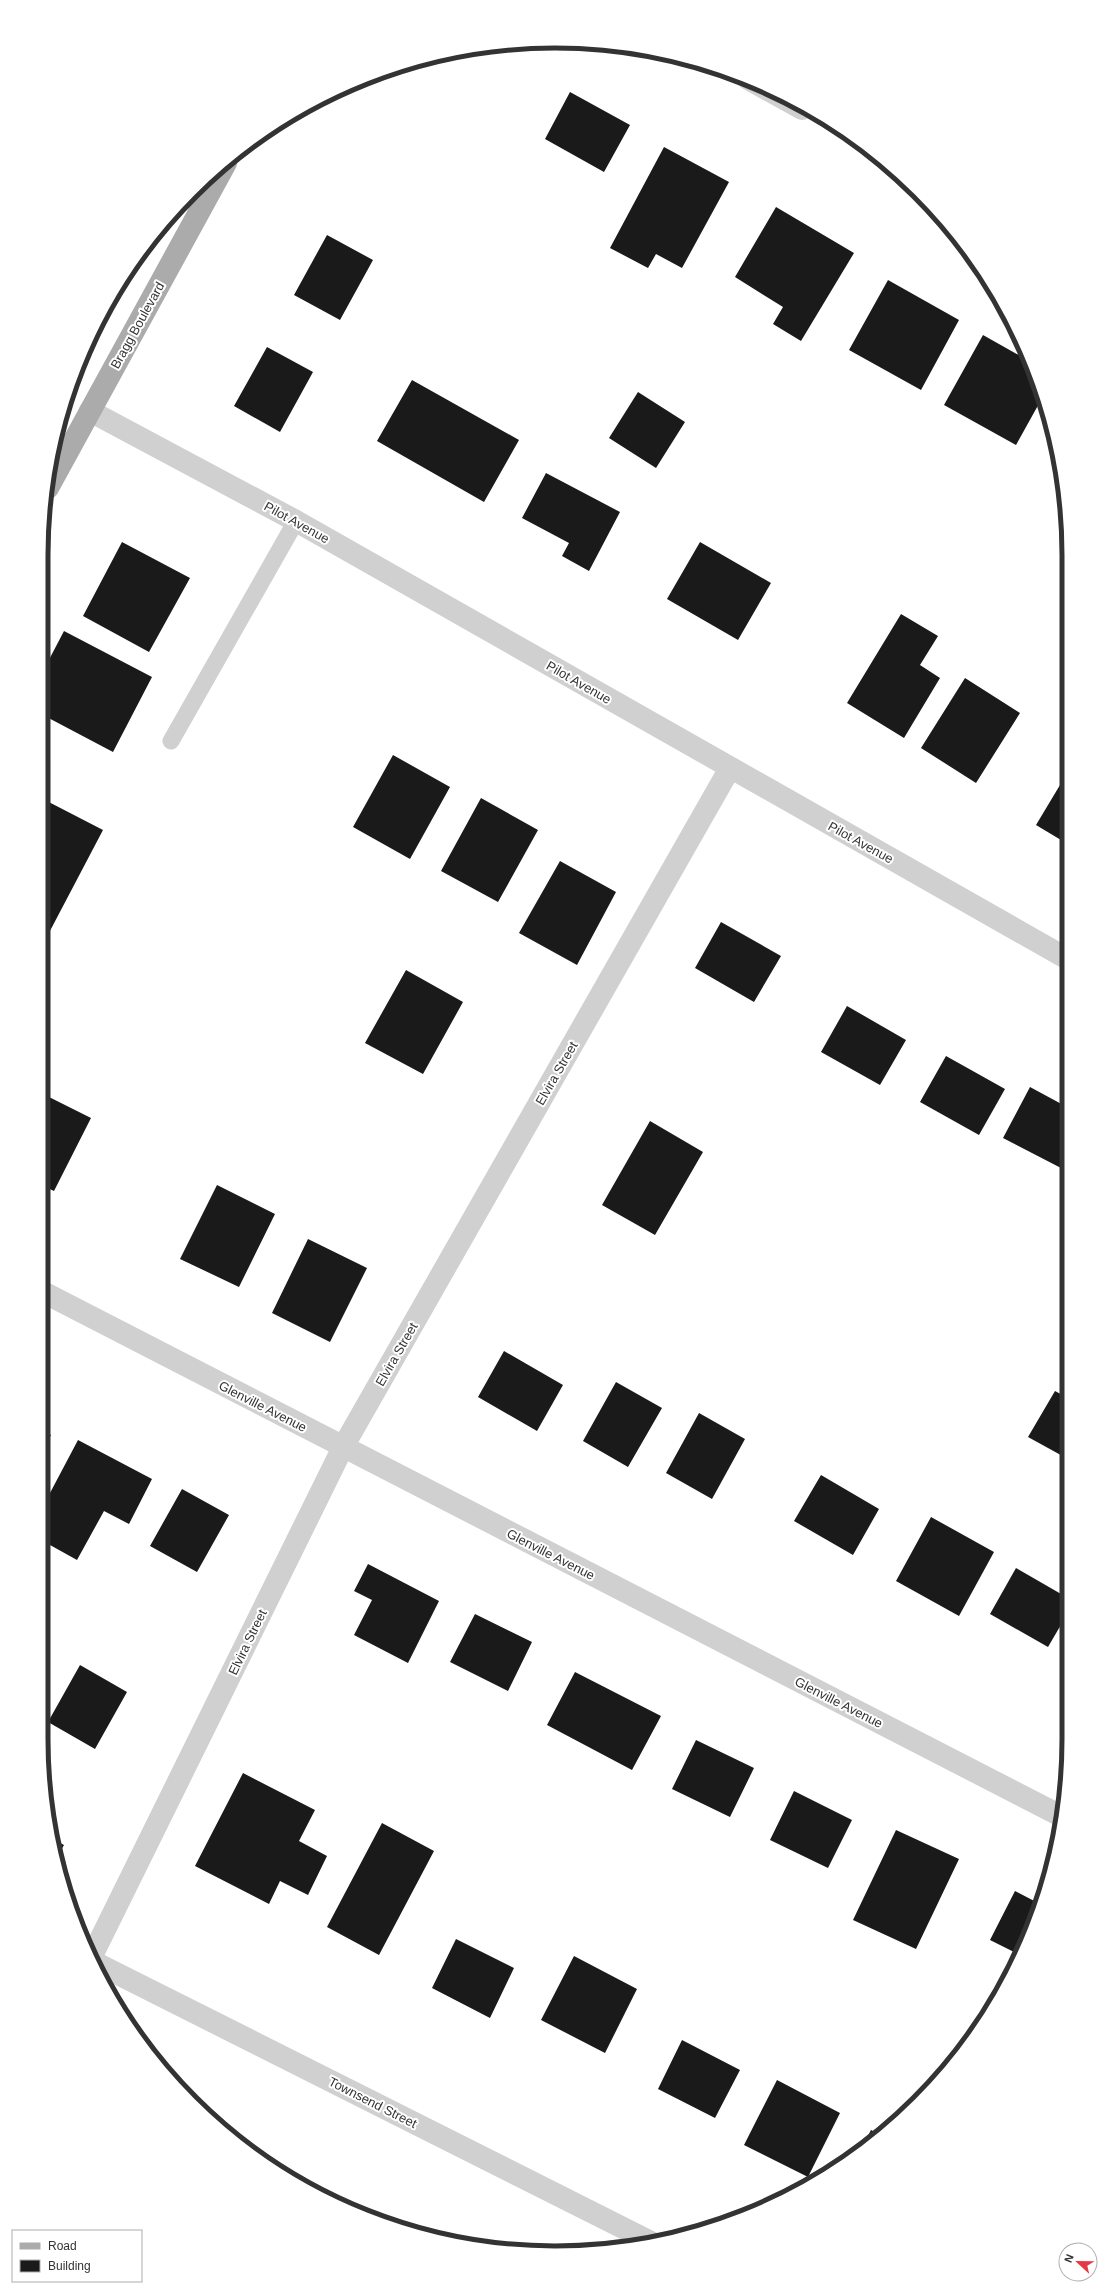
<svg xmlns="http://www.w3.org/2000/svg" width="1110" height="2294" font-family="Arial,sans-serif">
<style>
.building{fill:#1a1a1a}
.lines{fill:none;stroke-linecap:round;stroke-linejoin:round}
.service{stroke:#d0d0d0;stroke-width:17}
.minor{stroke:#d0d0d0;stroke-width:22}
.primary{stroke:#ababab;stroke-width:22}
.labels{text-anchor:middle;stroke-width:4;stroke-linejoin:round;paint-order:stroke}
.street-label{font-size:13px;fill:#333;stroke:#fff}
.rim{fill:none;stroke:#333;stroke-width:5}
</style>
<rect width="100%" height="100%" fill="#fff"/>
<path class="building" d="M570,92l60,33 -26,47 -59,-33z
M664,147l65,35 -47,86 -26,-14 -8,14 -38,-20z
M776,207l78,46 -53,88 -28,-17 10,-17 -48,-30z
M327,235l46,25 -33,60 -46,-25z
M888,280l71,40 -38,70 -72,-40z
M983,335l48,27 10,38 -25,45 -72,-40z
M267,347l46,25 -33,60 -46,-26z
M412,380l107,60 -35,62 -107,-61z
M638,392l47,30 -29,46 -47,-30z
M546,473l74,39 -31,59 -27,-15 7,-13 -47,-25z
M122,542l68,36 -41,74 -66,-36z
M700,542l71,41 -33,57 -71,-41z
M901,614l37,22 -18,29 20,13 -36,60 -57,-35z
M64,631l88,46 -39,75 -72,-38v-39z
M965,678l55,35 -44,70 -55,-35z
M393,755l57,32 -40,72 -57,-32z
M1063,780l3,2v61l-30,-18z
M41,798l62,32 -62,118z
M481,798l57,32 -40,72 -57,-31z
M560,861l56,31 -39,73 -58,-32z
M721,922l60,34 -27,46 -59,-34z
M406,970l57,32 -40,72 -58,-31z
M847,1006l59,34 -26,45 -59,-33z
M946,1056l59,33 -26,46 -59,-33z
M1030,1087l37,20v50l-6,11 -58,-30z
M41,1093l50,25 -37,73 -13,-6z
M650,1121l53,31 -48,83 -53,-30z
M217,1185l58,29 -36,73 -59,-28z
M308,1239l59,29 -37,74 -58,-29z
M504,1351l59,34 -26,46 -59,-34z
M616,1382l46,26 -34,59 -45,-26z
M1055,1391l13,7v61l-40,-22z
M699,1413l46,26 -33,60 -46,-26z
M41,1430l10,5 -10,17z
M78,1440l74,39 -23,45 -25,-13 -27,49 -36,-20v-30z
M821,1475l58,34 -26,46 -59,-34z
M182,1489l47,26 -32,57 -47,-26z
M931,1517l63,35 -35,64 -63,-35z
M368,1564l71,37 -31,62 -54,-28 18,-35 -18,-9z
M1016,1568l52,30 1,13 -21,36 -58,-33z
M475,1614l57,28 -24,49 -58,-29z
M80,1665l47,27 -32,57 -47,-27z
M575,1672l86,44 -29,54 -85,-45z
M696,1740l58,28 -24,49 -58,-28z
M243,1773l72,37 -16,31 28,15 -19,39 -28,-14 -11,23 -74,-38z
M794,1791l58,29 -24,48 -58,-28z
M382,1823l52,28 -55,104 -52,-28z
M896,1830l63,29 -43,90 -63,-29z
M51,1838l13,7 -8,14 -5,-20z
M1015,1891l25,13 -10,32 -10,19 -30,-15z
M456,1939l58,29 -24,50 -58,-30z
M574,1956l63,33 -32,64 -64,-33z
M682,2040l58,30 -25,48 -57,-29z
M777,2080l63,33 -32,64 -64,-32z
M871,2130l10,5 -22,18z
M310,2182l49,24 -3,6 -48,-25z"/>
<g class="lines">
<path class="service" d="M171,741l125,-220"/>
<path class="minor" d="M748,79l54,30
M90,411l206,110 770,437
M41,1291l1020,525
M92,1956l251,-509 387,-679
M94,1962l557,280"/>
<path class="primary" d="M48,488l178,-325"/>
</g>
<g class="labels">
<g class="street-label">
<text transform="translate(137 325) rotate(-61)" y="5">Bragg Boulevard</text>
<text transform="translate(297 522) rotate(29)" y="5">Pilot Avenue</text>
<text transform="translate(579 682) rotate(30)" y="5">Pilot Avenue</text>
<text transform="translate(861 842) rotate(29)" y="5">Pilot Avenue</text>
<text transform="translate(556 1073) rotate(-60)" y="5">Elvira Street</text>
<text transform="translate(396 1354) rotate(-60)" y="5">Elvira Street</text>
<text transform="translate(263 1406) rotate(27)" y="5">Glenville Avenue</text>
<text transform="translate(551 1554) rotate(27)" y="5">Glenville Avenue</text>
<text transform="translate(247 1642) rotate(-64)" y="5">Elvira Street</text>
<text transform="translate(839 1702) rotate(27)" y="5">Glenville Avenue</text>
<text transform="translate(373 2102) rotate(27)" y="5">Townsend Street</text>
</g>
</g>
<path d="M0 0H1110V2294H0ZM555 48H555A507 507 0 0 1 1062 555V1739A507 507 0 0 1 555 2246H555A507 507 0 0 1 48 1739V555A507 507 0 0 1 555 48Z" fill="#fff" fill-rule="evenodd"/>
<path class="rim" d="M555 48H555A507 507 0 0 1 1062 555V1739A507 507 0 0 1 555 2246H555A507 507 0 0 1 48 1739V555A507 507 0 0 1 555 48Z"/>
<rect x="12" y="2230" width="130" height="52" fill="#ffffff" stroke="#adadad"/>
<rect x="20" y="2243" width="20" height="6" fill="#ababab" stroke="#adadad"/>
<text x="48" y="2250" font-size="12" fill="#333333">Road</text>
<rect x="20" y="2260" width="20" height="12" fill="#1a1a1a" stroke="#adadad"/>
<text x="48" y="2270" font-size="12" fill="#333333">Building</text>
<g transform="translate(1078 2262) rotate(292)"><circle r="19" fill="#ffffff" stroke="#adadad"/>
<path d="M0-3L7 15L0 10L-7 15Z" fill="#e63946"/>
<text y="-6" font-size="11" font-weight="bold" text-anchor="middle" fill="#333333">N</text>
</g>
</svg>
